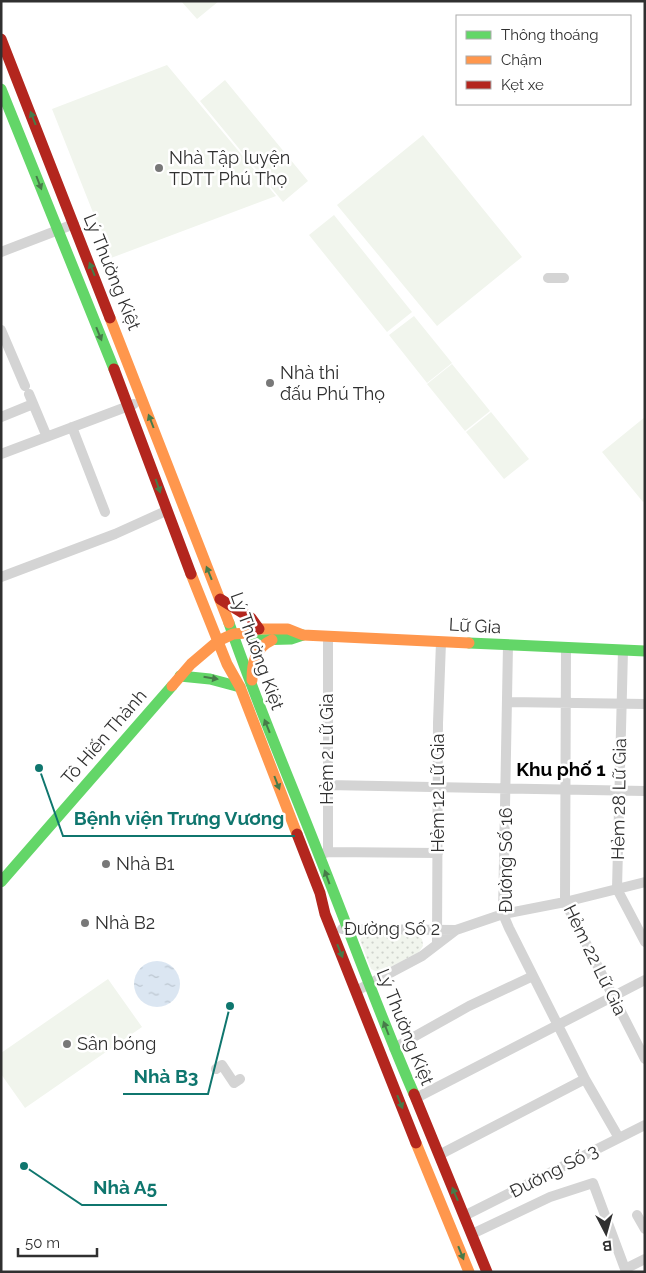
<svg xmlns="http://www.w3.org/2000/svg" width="646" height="1273" font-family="Raleway,sans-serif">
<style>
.park{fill:url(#park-dots)}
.garden{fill:#f1f5ed}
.water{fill:url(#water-ripples)}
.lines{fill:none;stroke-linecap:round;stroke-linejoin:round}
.street{stroke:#d4d4d4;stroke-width:10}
.fast{stroke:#63d668;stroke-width:11}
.slow{stroke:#ff974d;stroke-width:11}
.jam{stroke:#b3261e;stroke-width:11}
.oneway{fill:#477b49}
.poi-dot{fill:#787878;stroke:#fff;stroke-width:2}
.labels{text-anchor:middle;stroke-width:5;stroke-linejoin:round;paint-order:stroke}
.poi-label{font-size:18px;fill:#303030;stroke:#fff;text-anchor:start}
.street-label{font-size:18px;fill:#303030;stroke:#fff}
.neighbourhood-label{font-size:19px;font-weight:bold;fill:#000;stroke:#fff}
.leader{fill:none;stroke:#0f766e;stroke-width:2}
.callout-dot{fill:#0f766e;stroke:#fff;stroke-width:2}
.callout-label{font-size:19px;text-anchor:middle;font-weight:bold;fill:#0f766e;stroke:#fff;stroke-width:5;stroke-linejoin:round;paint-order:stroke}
</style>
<defs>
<pattern id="park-dots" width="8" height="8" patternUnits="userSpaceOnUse" patternTransform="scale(1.25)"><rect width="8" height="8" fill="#f1f5ed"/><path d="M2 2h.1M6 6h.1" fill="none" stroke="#cfd2cc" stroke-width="1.8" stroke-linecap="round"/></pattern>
<pattern id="water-ripples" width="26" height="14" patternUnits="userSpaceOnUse" patternTransform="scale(1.25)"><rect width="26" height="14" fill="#dbe6f2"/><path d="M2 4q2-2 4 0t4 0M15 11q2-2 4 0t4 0" fill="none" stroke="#bcc6d0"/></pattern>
</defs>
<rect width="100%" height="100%" fill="#fff"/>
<path class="park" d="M363,935h54l5,4 1,7 -4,6 -40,21 -8,-4 -11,-29z"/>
<path class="garden" d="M181,1h38l-22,18z
M167,65l109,131 -165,62 -59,-149z
M225,80l83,101 -25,21 -83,-101z
M423,135l99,122 -85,69 -100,-121z
M334,215l78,97 -25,20 -78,-97z
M414,316l38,47 -25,20 -38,-48z
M452,364l38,47 -25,20 -38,-47z
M491,412l38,47 -25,20 -38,-47z
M645,417v83l-2,2 -41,-50z
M108,979l34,48 -117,81 -24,-34v-21z"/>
<path class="water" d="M134 984a23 23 0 1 1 46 0a23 23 0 1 1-46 0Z"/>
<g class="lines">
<path class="street" d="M1,252l73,-28
M548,278h16
M1,330l24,56
M29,394l18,43
M1,417l32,-13
M72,427l33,85
M1,454l133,-50
M1,577l114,-43 51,-23
M508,645l-5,269 6,14 76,151 34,59
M566,647l-1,255 80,157
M623,650l-6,239 28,53
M507,702l138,2
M327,785l318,6
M328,852l110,1
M319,855l9,-3v-216
M342,929l114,1 47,-16 62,-12 80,-20
M437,944l1,-221 3,-81
M356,991l66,-35 34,-26
M394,1048l75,-42 64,-30
M216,1069l6,-4 12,18 6,-4
M416,1098l229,-118
M439,1155l146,-76
M637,1215l8,14
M464,1216l181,-91
M472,1234l78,-37 43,-14 32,86 20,-10"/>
<path class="fast" d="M1,89l113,280
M229,623c27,79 60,155 90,232 32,80 61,161 95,239
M246,633l8,7 37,-1 12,-4
M469,643l176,8
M180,676l30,3 30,8
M1,882l171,-196"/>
<path class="slow" d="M110,318l119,305
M191,574l36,90 13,23 57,147
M252,680c0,-17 3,-32 20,-40
M172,686l19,-22 27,-23 15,-7 13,-1 13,-4h29l15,6 166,8
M416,1143l53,129"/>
<path class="jam" d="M1,39l109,279
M114,369l77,205
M220,599l31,19 8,11
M297,834l23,59 5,21 91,229
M414,1094l73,178"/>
</g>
<defs><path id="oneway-solid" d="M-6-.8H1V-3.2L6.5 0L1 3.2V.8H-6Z" transform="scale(1.25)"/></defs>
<g class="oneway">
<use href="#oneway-solid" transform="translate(33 118) rotate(-111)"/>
<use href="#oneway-solid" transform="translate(39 183) rotate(69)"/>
<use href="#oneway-solid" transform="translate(92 269) rotate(-112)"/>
<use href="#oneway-solid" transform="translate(99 334) rotate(68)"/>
<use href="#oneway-solid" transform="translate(151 421) rotate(-111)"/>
<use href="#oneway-solid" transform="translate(158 486) rotate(71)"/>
<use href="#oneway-solid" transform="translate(209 573) rotate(-112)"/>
<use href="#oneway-solid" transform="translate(211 678) rotate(9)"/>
<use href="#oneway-solid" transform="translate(267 726) rotate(-112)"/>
<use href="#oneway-solid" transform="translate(277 783) rotate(69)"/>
<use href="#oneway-solid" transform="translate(327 877) rotate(-110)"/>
<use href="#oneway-solid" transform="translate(340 951) rotate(68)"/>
<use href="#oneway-solid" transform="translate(386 1028) rotate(-111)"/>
<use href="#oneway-solid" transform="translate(400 1102) rotate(68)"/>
<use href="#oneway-solid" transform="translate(455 1194) rotate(-113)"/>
<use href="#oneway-solid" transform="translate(461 1253) rotate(68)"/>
</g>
<g class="poi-dot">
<circle cx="159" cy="168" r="5"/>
<circle cx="270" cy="383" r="5"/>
<circle cx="106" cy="864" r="5"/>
<circle cx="85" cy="923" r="5"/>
<circle cx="67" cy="1044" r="5"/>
</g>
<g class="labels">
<g class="poi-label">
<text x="169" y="164">Nhà Tập luyện<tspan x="169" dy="21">TDTT Phú Thọ</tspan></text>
<text x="280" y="379">Nhà thi<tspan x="280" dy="21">đấu Phú Thọ</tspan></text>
<text x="116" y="870">Nhà B1</text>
<text x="95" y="929">Nhà B2</text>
<text x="77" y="1050">Sân bóng</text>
</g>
<g class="street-label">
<text transform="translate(112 272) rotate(68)" y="6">Lý Thường Kiệt</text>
<text transform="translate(475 626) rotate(3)" y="6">Lữ Gia</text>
<text transform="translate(257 651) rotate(70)" y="6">Lý Thường Kiệt</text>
<text transform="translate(104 737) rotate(-49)" y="6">Tô Hiến Thành</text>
<text transform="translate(327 749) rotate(-90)" y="6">Hẻm 2 Lữ Gia</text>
<text transform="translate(438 793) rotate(-90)" y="6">Hẻm 12 Lữ Gia</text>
<text transform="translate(619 799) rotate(-89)" y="6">Hẻm 28 Lữ Gia</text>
<text transform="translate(506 860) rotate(-90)" y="6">Đường Số 16</text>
<text x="392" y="935">Đường Số 2</text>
<text transform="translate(595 960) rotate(64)" y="6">Hẻm 22 Lữ Gia</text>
<text transform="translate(405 1027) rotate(68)" y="6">Lý Thường Kiệt</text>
<text transform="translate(554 1171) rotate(-27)" y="6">Đường Số 3</text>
</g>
<g class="neighbourhood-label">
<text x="561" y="776">Khu phố 1</text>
</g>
</g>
<path class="leader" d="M39 768L63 836H295M230 1006L208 1094H123M24 1166L82 1205H167"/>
<g class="callout-dot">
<circle cx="39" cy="768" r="5"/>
<circle cx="230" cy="1006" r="5"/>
<circle cx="24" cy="1166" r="5"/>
</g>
<g class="callout-label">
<text x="179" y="825">Bệnh viện Trưng Vương</text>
<text x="166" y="1083">Nhà B3</text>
<text x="125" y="1194">Nhà A5</text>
</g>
<rect width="646" height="1273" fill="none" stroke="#303030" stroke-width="5"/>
<rect x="456" y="15" width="175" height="90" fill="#ffffff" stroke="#acacac"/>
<rect x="466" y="31" width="25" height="8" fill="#63d668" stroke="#acacac"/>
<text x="501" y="40" font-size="15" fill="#303030">Thông thoáng</text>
<rect x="466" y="56" width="25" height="8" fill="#ff974d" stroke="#acacac"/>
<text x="501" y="65" font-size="15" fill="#303030">Chậm</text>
<rect x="466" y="81" width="25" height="8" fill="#b3261e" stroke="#acacac"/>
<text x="501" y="90" font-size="15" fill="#303030">Kẹt xe</text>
<g transform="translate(606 1233) rotate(174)" stroke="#ffffff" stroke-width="4" paint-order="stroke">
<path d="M0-4L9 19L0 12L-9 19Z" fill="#303030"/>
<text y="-8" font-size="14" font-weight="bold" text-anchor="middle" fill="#303030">B</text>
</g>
<path d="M18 1248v8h79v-8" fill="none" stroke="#303030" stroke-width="2.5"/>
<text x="25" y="1248" font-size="15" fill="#303030" stroke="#ffffff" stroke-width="4" paint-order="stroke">50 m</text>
</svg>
